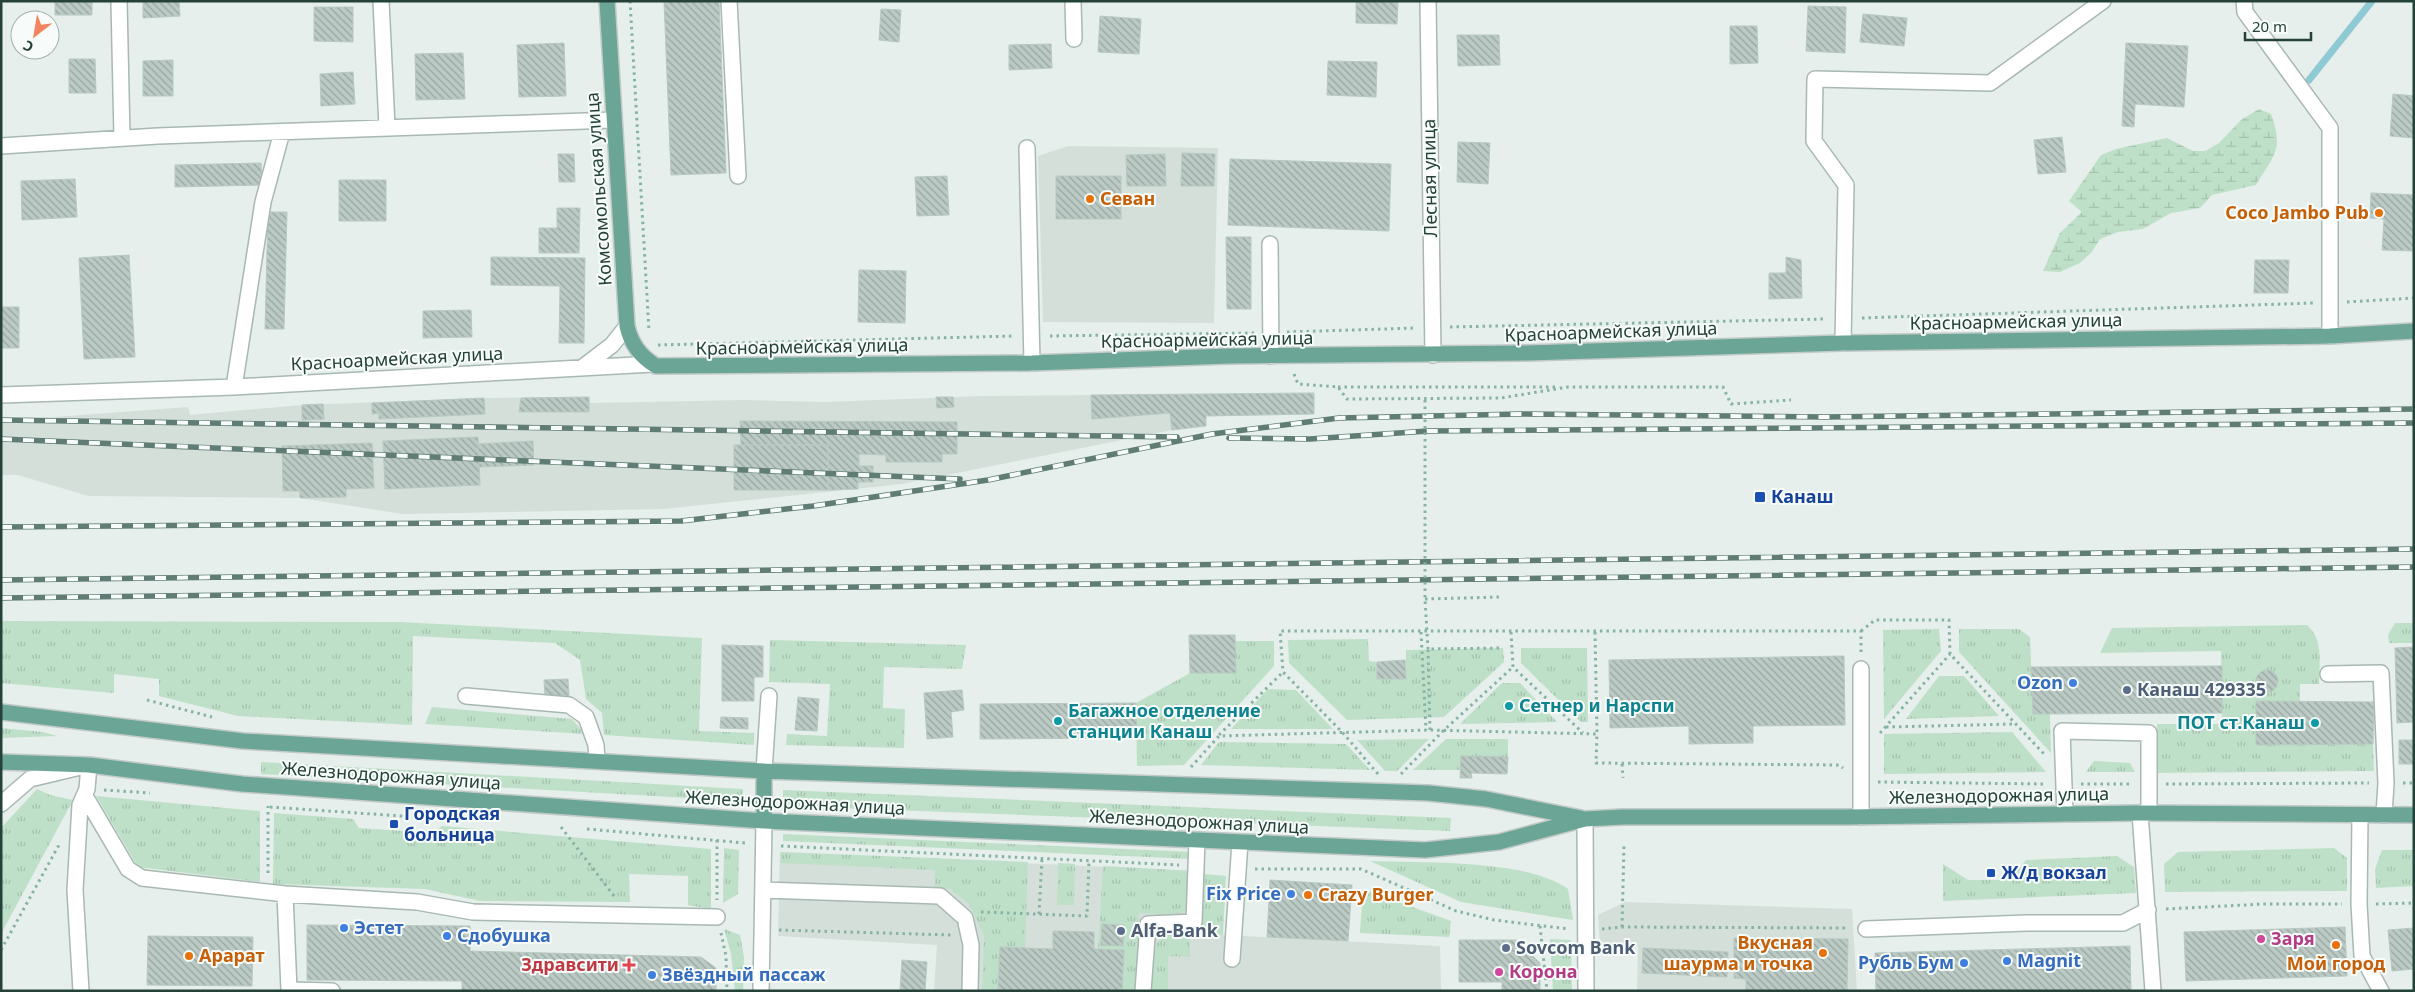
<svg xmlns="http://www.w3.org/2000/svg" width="2415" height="992" font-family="'Noto Sans',sans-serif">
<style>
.built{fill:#d4dfda}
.grass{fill:url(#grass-tufts)}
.wetland{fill:url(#wetland-marsh)}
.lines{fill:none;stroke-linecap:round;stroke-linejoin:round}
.stream{stroke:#8ec9d4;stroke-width:7}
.building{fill:url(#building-back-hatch);stroke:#b8c9c2}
.minor-casing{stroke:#a8b8b2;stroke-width:18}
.major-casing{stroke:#c2cac8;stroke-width:18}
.path{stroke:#86b3a5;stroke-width:3;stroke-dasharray:2.5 4;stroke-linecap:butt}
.minor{stroke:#fff;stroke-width:15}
.major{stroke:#6aa596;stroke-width:15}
.rail-casing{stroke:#5f7d75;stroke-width:5.5}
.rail{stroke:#f7fbf9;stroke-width:4;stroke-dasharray:11;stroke-linecap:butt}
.path-bridge{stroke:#86b3a5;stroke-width:3;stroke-dasharray:2.5 4;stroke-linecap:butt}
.food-dot{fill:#e8710a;stroke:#f7fbf9;stroke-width:2}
.transit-dot{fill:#1a4fb4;stroke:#f7fbf9;stroke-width:2}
.shop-dot{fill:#3f7fe0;stroke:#f7fbf9;stroke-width:2}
.service-dot{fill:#5c6f8a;stroke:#f7fbf9;stroke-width:2}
.culture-dot{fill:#0f9aa8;stroke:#f7fbf9;stroke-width:2}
.hotel-dot{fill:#d1479c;stroke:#f7fbf9;stroke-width:2}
.health-dot{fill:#e0444e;stroke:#f7fbf9;stroke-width:2}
.labels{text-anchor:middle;stroke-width:4;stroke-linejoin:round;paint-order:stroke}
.street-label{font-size:18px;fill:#24423a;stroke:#f7fbf9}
.food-label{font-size:18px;font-weight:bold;fill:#c56008;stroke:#f7fbf9;text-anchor:start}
.transit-label{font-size:18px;font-weight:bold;fill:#164399;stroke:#f7fbf9;text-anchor:start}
.shop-label{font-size:18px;font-weight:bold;fill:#366cbe;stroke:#f7fbf9;text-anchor:start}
.service-label{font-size:18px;font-weight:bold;fill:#4e5e75;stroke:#f7fbf9;text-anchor:start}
.culture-label{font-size:18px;font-weight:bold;fill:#0d838f;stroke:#f7fbf9;text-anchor:start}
.hotel-label{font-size:18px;font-weight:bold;fill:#b23c85;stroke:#f7fbf9;text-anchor:start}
.health-label{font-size:18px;font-weight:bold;fill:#be3a42;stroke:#f7fbf9;text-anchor:end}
</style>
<defs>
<pattern id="grass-tufts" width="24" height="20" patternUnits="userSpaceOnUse" patternTransform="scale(1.25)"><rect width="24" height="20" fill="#bfe0c8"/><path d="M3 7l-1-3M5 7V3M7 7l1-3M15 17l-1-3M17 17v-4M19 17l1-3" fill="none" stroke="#a4c1ad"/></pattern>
<pattern id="wetland-marsh" width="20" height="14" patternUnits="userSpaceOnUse" patternTransform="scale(1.25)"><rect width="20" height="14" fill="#bfe0c8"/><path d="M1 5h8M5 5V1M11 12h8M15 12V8" fill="none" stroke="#a4c1ad"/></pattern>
<pattern id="building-back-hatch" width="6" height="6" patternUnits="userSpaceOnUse" patternTransform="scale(1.25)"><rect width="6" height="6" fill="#bbcac4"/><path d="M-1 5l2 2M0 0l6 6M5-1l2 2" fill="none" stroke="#98a6a0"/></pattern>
</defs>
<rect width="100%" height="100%" fill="#e6efeb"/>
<path class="built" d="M1068,146l150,2 -4,175 -171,-1 -5,-166z
M1314,393v21l-108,2v10l-34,4 -270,54 -239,25 -260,5 -103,-16 -212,-2 -70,-21h-17v-54l187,-14 2,8 112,-10 182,-7 105,-1 1,6 156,-3 79,2 158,-6z
M780,852l414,19 -3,60 32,4 217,11 1,45h-507l3,-46 -159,-9z
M1625,902l227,7 5,82h-220l1,-45 -38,-2 -2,-29z"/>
<path class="grass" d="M1,621l399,1 302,16 -3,93 55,2v12l-150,-10 -2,-22 -16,-14 -6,-39 -25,-17 -142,-7 -1,89 -174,-9 -79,-20v-17l-45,-5v19l-113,-10z
M2395,623h19v20h-25l-1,-8z
M2307,625c17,15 12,38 12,59h-19v17h-44v44l117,-1 1,27 -216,2 -1,-49h65l-1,-73 -121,2 12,-25z
M1939,629l2,22 -57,68 -1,-89z
M1959,629h60l11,8 3,77h17l1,39 -92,-101z
M1368,639l1,22 8,1 1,17 28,-1v-28l97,-2 1,14 -60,55 -97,3 -58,-57 -1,-23z
M770,640l196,5 -4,24 -78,-2 -1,41 22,1 -1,39 -118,-3 1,-11 40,2 3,-52 -61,-2z
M1236,641h38v25l-90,99 -47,1 -1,-63 54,-30h46z
M1521,648h66l1,74h-7l-60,-59z
M1939,676h25l35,40 -93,3z
M1502,683h18l37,39 -97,2z
M1268,689l28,1 37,39h-102z
M432,707l140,12 13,15 -160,-10z
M1,728l42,4 14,4 -56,2z
M2012,732l34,40 -162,2v-40z
M1429,739l-32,32h-12l-28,-31z
M1446,739h62v18h-47v13h-48z
M1219,742l127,2 24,26 -169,-5z
M2094,761l36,2 5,9h-49z
M261,762l482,27 -1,12 -481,-27z
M37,789l13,6 23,5 -72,134v-106z
M783,790l668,28 -1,13 -667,-25z
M96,796l164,15v71l-122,-15z
M274,813l79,6 6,9 74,5 9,-7 269,23v60l-23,-4v-29l-59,-2 1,28 -150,-1 -55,-12 -152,-5z
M783,834l411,18 -1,7 -410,-18z
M724,848l15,2 -1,44 -15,9z
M2334,848l13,10v33l-182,1 -1,-28 14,-12z
M2382,850h32v36l-38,2 -1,-19z
M781,852l247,10 -3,86 -25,-1 -2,44h-16l2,-55 -15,-32 -19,-15 -15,-1v-18l-155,-7z
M2117,856l17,11 2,26 -193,8v-37l25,16h42l16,-20z
M1370,861c53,2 157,-2 198,28l5,31 -112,-18z
M1058,863l17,1 -1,41h-17z
M1103,866l91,5 -3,36 -13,8 -39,-2 -3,78h-14l-24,-42z
M1204,874l22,2 -3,59 -24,-3z
M1363,889l88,32 -2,16 -89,-4z
M724,929l16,6 4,22 -1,34h-8l-4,-37z
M1166,930l24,1v26l-22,-1v35h-18l1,-39z
M1550,939l21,1 1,51h-19z"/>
<path class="wetland" d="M2259,109l12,5c13,36 3,41 -15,71l-44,10 -12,13 -29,5 -28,16 -25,3 -18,7 -9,14 -11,10 -20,9 -17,-1 17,-38 22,-21 -13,-11 32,-46 15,-6 51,-11 26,13h12l14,-8 22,-23z"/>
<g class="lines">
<path class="stream" d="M2309,80l63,-79"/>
</g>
<path class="building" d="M55,1h37v14h-37z
M143,1h36l1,15 -37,2z
M664,1h55l7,172 -55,2z
M1356,1h42l-1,23 -41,-1z
M1808,6l38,1 -1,46 -39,-2z
M314,7h39v35l-39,-1z
M881,9l20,1 -2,32 -20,-2z
M1863,14l44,4 -3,28 -44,-4z
M1100,16l41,3 -2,35 -41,-2z
M1730,26h27l1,37 -28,1z
M1457,35h42l1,30 -42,1z
M564,43l2,53 -47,1 -2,-52z
M2126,43l62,3 -4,61 -49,-3 -1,23 -12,-1z
M1051,44l1,24 -43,2v-25z
M463,53l2,46 -49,1 -1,-46z
M69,59h26l1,34h-27z
M173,60v36h-30v-35z
M1328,61l49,1 -1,35 -49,-2z
M353,72l2,32 -34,2 -1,-32z
M2393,94l21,2v42l-24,-2z
M2062,137l4,35 -28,2 -4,-34z
M1458,142l32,1 -2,41 -31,-2z
M1182,153l33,1 -1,32h-33z
M558,154h16l1,28h-16z
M1165,154l1,32h-39l-1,-31z
M1230,159l161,5 -2,67 -161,-6z
M261,163l1,22 -87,2v-22z
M947,176l2,39 -32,1 -2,-39z
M1056,176h65v43h-65z
M75,179l2,38 -55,3 -1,-39z
M339,180h47v41h-47z
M2371,193l43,2v56l-32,-1 2,-31 -14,-1z
M557,208h23l-1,45h-40v-25h18z
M268,212h19l-3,117h-19z
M1226,237h25v72h-24z
M129,255l6,102 -51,2 -5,-101z
M491,257l94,1 -1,85h-25l1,-57 -69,-1z
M1786,257l15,3 1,38 -33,1v-26h17z
M2255,260h34l-1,33h-34z
M859,270l47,1 -1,52 -47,-1z
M1,307h18v41h-18z
M471,310l1,27 -49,1v-27z
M1314,393v21l-108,2v10l-34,4 -2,-17 -78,6 -1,-24z
M589,397v15h-70l2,-14z
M936,397h17l1,10 -17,1z
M484,398l1,16 -106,5v-6l-7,1v-11z
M323,404l1,15 -22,1v-15z
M740,421l217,1v32h-15v8h-56v-7l-27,-1v12h14v16h-15v7l-30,1v-45h-87z
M478,437l2,48 -95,4 -2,-48z
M533,441l1,24 -55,2 -1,-23z
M372,443l2,45 -28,1v8l-46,1v-7h-17l-1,-45z
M734,445h94v45h-94z
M1189,635h46l1,38h-46z
M722,645l41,1v31h-9v24h-32z
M2414,647v75l-17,1 -2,-75z
M1844,656l1,69 -92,1v17l-64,1v-18l-79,2 -1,-68z
M1405,660l1,19h-29v-17z
M2222,666v47l-189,1 -2,-47z
M2256 681a11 11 0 1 1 22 0a11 11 0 1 1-22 0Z
M568,679l1,17 -24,1 -1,-17z
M962,690l2,20 -13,2 2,25 -26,2 -3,-46z
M798,697l21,2 -2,32 -22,-1z
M2256,701l118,1 -1,42 -117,1z
M1136,703l1,35 -157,1v-35z
M721,717l27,1v11l-28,-1z
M2399,740h15v24h-15z
M1461,756l47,1 -1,17 -36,-1 1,5h-12z
M1270,880l82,5 -4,56 -81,-4z
M1102,924l22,1 -1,21 -22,-1z
M307,925l163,1v25l231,6 15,11v23h-254v-10l-155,-1z
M2345,927l2,49 -161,5 -2,-49z
M2414,928v41l-22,2 -4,-41z
M1053,931l41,1v17l30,1 -2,41h-124l2,-44 53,2z
M148,936l105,1 -1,49 -105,-1z
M1734,938l114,1 -1,52h-101v-12l-12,-1z
M1459,940h58l23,23v28h-38v-9h-43z
M2130,946l1,45h-255l-1,-38z
M1643,948l85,4 -1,25 -85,-4z
M902,960l25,2 -2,29h-25z"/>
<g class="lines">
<g class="minor-casing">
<path id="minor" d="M119,1l3,137
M381,1l6,126
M729,1l9,175
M1073,1l1,38
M1428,1l5,354
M2244,1l1,11 85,116v208
M1,146l157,-10 455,-16
M1027,148l5,215
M1270,244l1,112
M1843,343l3,-158 -32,-44 1,-62 175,4 113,-82
M583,367l29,-22 15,-19
M234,387l29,-185 19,-70
M1,395l233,-8 419,-23
M1861,669v148
M2328,674l53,-1 5,110 -2,32
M466,696l103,9 17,12 10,28 1,16
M764,771l5,-75
M85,796l43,73 14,9 143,16 132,8 56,10 244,5
M1,804l29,-25 59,-14 -2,24 -7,16 -5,85 6,101
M2140,813l13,178
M2065,814l-3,-83 87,2v80
M2360,815l-1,89 3,52 19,35
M1585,819l1,172
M763,890l177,6 25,22 6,27 -1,46
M285,894l4,96 43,1
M1866,929l161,-6h96l25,-13
M1232,959l8,-117
M761,991l3,-170
M1143,991l5,-67 46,-2 3,-82"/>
</g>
<g class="major-casing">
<path id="major" d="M607,1l20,325c4,18 13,30 29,40l376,-3 197,-7 299,-3 315,-10 487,-7 84,-5
M1,712l242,29 521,30 664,22 58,6 95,19
M1,762l88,3 153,19 522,37 661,29 74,-8 86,-23 38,-2h224l293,-4 274,2
M764,821v-50"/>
</g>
<path class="path" d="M630,1l19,330
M2347,302l67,-4
M1862,318l451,-15
M1450,327l376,-8
M1287,332l129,-4
M1050,336l204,-3
M658,345l356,-9
M1294,374l4,10 40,3 9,12 154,-1 67,-11h155l8,17 60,-4
M1338,387h220
M1425,599l76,-2
M1861,631l14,-11h74l1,34 94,100
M1421,632l5,98
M1511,632l2,35 70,66
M1595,632l2,102
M147,700l65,17
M1886,727l129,-3
M1430,730l-2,-81 75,-1
M1880,733l70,-79
M1219,735l64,-63
M1622,764l1,14
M1191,767l28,-31 211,-6 167,4 -1,29 243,2 4,3
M1378,774l-35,-41 -60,-61 -3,-41h581v22
M1401,774l42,-43 70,-64
M1878,782l169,2
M2403,783h11
M2081,784h51
M2166,784l203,-1
M104,790l46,3
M270,807l146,10
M561,827l53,69
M587,829l158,14
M717,840v60
M781,846l398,19
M1255,869h106l95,42 38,9 75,9
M268,873v-67
M2376,904l38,-1
M2166,909l98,-5h78
M981,912l106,4 2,-56
M1039,914l3,-56
M1540,926l7,65
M1622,927l2,-82
M1602,929l20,-2 226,1
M779,930l172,5
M721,933l5,23 1,35
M1,950l58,-105"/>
<use href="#minor" class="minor"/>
<use href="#major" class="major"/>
<g class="rail-casing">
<path id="rail" d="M1,420l1176,17
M1229,438l81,1 118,-8 986,-8
M1,439l959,40
M1,527l680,-6 132,-15 175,-26 224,-46 127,-16 182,-4 304,3 589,-8
M1,580l2413,-31
M1,598l2413,-31"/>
</g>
<use href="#rail" class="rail"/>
<path class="path-bridge" d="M1425,400v199l3,50"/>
</g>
<g class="food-dot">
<circle cx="1090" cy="199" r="5"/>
<circle cx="2379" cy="213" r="5"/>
<circle cx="1308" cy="895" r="5"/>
<circle cx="2336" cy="945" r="5"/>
<circle cx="1823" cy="953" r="5"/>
<circle cx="189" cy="956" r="5"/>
</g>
<g class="transit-dot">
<rect x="1754" y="491" width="12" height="12" rx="2.5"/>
<rect x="389" y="819" width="10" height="10" rx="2.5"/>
<rect x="1986" y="868" width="10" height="10" rx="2.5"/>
</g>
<g class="shop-dot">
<circle cx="2073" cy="683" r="5"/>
<circle cx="1291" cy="894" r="5"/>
<circle cx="344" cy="928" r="5"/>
<circle cx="447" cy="936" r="5"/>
<circle cx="2007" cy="961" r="5"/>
<circle cx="1964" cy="963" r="5"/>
<circle cx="652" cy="975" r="5"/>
</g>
<g class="service-dot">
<circle cx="2127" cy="690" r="5"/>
<circle cx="1121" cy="931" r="5"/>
<circle cx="1506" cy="948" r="5"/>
</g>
<g class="culture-dot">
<circle cx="1509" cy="706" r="5"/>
<circle cx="1058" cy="721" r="5"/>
<circle cx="2315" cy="723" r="5"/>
</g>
<g class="hotel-dot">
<circle cx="2261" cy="939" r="5"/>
<circle cx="1499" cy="972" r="5"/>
</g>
<path class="health-dot" d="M626.5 957.5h5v5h5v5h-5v5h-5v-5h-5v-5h5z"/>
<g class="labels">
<g class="street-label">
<text transform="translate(1430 178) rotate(-91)" y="6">Лесная улица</text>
<text transform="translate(599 189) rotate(-94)" y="6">Комсомольская улица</text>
<text transform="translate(2016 322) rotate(-1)" y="6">Красноармейская улица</text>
<text transform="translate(1611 332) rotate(-2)" y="6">Красноармейская улица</text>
<text transform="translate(1207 340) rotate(-1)" y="6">Красноармейская улица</text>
<text transform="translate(802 347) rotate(-1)" y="6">Красноармейская улица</text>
<text transform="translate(397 359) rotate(-3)" y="6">Красноармейская улица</text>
<text transform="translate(391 776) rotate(4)" y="6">Железнодорожная улица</text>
<text transform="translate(1999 796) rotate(-1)" y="6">Железнодорожная улица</text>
<text transform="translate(795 803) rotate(3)" y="6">Железнодорожная улица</text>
<text transform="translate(1199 822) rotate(3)" y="6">Железнодорожная улица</text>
</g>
<g class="food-label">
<text x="1100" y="205">Севан</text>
<text x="2369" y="219" text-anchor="end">Coco Jambo Pub</text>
<text x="1318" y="901">Crazy Burger</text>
<text x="1813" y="949" text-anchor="end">Вкусная<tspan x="1813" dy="21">шаурма и точка</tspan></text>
<text x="199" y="962">Арарат</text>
<text x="2336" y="970" text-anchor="middle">Мой город</text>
</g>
<g class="transit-label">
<text x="1771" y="503">Канаш</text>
<text x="404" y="820">Городская<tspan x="404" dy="21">больница</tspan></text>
<text x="2001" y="879">Ж/д вокзал</text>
</g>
<g class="shop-label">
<text x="2063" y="689" text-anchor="end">Ozon</text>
<text x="1281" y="900" text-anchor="end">Fix Price</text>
<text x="354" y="934">Эстет</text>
<text x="457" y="942">Сдобушка</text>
<text x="2017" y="967">Magnit</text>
<text x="1954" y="969" text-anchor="end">Рубль Бум</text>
<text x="662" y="981">Звёздный пассаж</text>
</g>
<g class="service-label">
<text x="2137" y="696">Канаш 429335</text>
<text x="1131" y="937">Alfa-Bank</text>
<text x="1516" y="954">Sovcom Bank</text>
</g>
<g class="culture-label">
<text x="1519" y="712">Сетнер и Нарспи</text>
<text x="1068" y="717">Багажное отделение<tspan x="1068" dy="21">станции Канаш</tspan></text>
<text x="2305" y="729" text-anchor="end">ПОТ ст.Канаш</text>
</g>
<g class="hotel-label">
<text x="2271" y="945">Заря</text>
<text x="1509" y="978">Корона</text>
</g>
<g class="health-label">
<text x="619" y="971">Здравсити</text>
</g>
</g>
<rect width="2415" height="992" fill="none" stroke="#24423a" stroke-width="5"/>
<g transform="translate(35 35) rotate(211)"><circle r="24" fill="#f7fbf9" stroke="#a3b1ad"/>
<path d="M0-4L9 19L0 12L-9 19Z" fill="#f4845f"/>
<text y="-8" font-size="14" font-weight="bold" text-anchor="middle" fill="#24423a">С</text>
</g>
<path d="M2245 32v8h66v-8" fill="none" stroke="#24423a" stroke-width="2.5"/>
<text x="2252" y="32" font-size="15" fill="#24423a" stroke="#f7fbf9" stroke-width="4" paint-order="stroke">20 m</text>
</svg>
